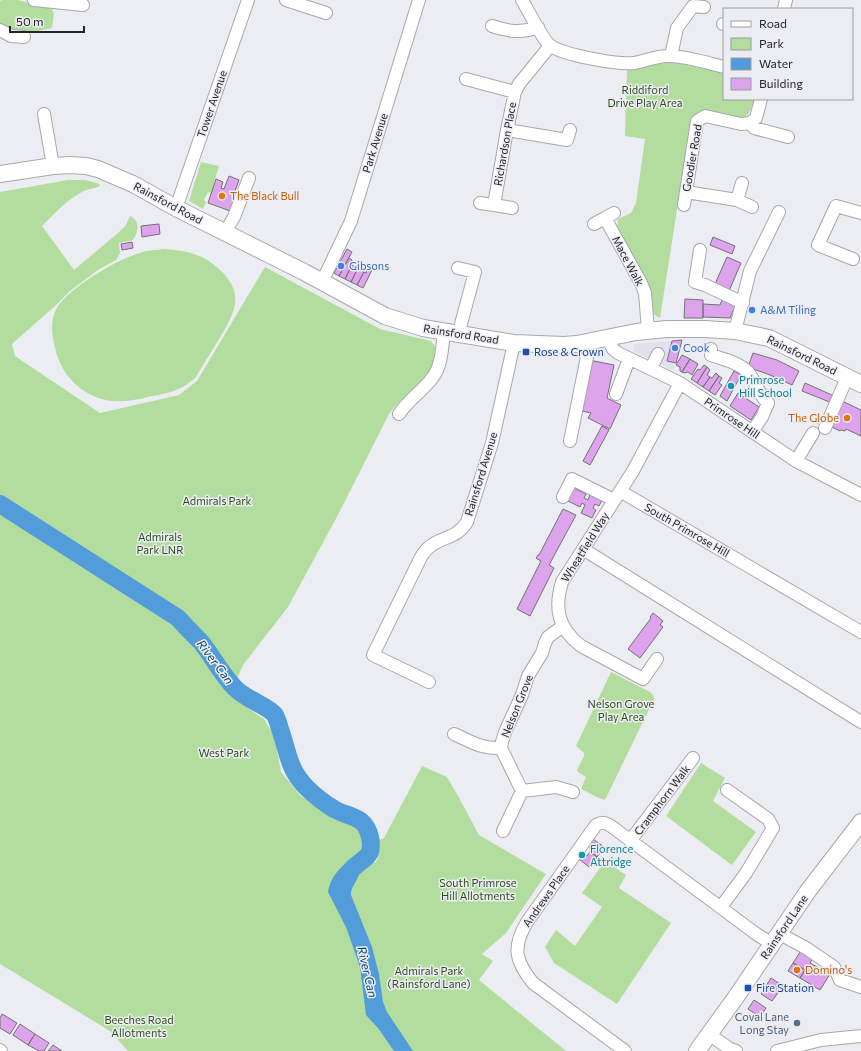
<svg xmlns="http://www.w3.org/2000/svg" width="861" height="1051" font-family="Commissioner,sans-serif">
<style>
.built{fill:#dfe1ee}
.green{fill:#b2dd9e}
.water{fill:#539cda}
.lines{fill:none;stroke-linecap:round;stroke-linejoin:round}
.river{stroke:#539cda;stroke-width:18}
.building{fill:#dda4ed;stroke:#747175}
.minor-casing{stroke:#a7a7ad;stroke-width:14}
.major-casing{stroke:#a7a7ad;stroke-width:18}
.minor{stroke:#fff;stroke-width:12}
.major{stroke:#fff;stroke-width:16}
.food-dot{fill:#e8710a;stroke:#ecedf3;stroke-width:1.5}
.shop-dot{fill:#3f7fe0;stroke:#ecedf3;stroke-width:1.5}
.transit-dot{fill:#1a4fb4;stroke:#ecedf3;stroke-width:1.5}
.culture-dot{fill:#0f9aa8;stroke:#ecedf3;stroke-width:1.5}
.service-dot{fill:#5c6f8a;stroke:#ecedf3;stroke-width:1.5}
.labels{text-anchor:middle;stroke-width:3;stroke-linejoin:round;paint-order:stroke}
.park-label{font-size:11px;fill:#2d4e1a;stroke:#ecedf3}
.street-label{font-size:11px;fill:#252527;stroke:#ecedf3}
.food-label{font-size:11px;fill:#c56008;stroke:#ecedf3;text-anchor:start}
.shop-label{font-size:11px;fill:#366cbe;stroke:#ecedf3;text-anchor:start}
.transit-label{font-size:11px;fill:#164399;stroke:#ecedf3;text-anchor:start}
.culture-label{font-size:11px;fill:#0d838f;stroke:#ecedf3;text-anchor:start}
.service-label{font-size:11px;fill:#4e5e75;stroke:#ecedf3;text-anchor:end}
.water-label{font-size:12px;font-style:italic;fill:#0c436c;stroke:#ecedf3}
</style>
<rect width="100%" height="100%" fill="#ecedf3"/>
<path class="built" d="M682,340l-3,16h-1l-2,7 -4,7 -39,-19 1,-7z"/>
<path class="green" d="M2,0h16l34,9 2,5 -2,14 -23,5v3l-29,-9v-26z
M670,62l54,10v27h31l-6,14 -6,6h-49l-17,91 -17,108 -7,-4 -1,-10 -35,-76 1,-9 13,-6 5,-10 9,-64 -20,-3 2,-67z
M201,162l18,4 -8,27 -3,-1 -4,8 2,2 -3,7 -14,-8z
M68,180h17l15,4 -1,3c-25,3 -40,23 -57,39l32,44 44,-37 8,-8 4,-9c11,5 8,16 3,24l-14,3 1,10 -4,7 -18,10 -28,21 -15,15 -43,38 3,12 85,57 79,-18 18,-14 68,-114 115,62 51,12 4,5c1,36 -28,42 -46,68l-50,99 -51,94 -45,58 -13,31 34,23 11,19 6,34 19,23 33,23 24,10 5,9 2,8 11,18 3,-5 -1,-17 7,-3 38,-72 25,11 10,17 22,41 67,39 -40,59 -24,21 11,7 -14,19 87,71h-438l-18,-20 -110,-67v-772z
M164,249c23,2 38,4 56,21 27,25 13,45 -2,71 -8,12 -15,25 -23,37 -16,14 -27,15 -47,19 -12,3 -24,5 -36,4 -32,-4 -53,-28 -58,-58 -3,-12 -3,-25 3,-35 12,-20 60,-49 83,-55 7,-3 16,-3 24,-4z
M611,672l39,20 3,3 1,4 -49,101 -6,-2 -18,-9 5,-12 -8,-5 -1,-2 7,-14v-3l-8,-7z
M701,763l24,15 -12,23 43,31 -24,33 -66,-49z
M605,861l21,14 -7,13 52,35 -54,81 -63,-41 -9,-16 11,-17 19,16 27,-39 -20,-14z"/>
<path class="water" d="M350,860l9,14c-2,8 -9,14 -8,21l21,52 7,27 4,28 4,10 26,39h-19l-16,-23 -12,-13 -6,-48 -14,-40 -18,-35c2,-14 11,-24 22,-32z"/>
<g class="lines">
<path class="river" d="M0,504l178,114c7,8 15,16 23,24 12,15 21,33 34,46 10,11 33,18 40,27 2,4 4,10 5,14 8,22 8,40 26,58 8,8 18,16 28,22 16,9 31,6 36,28 4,20 -5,20 -17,31 -5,5 -9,12 -12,18"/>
</g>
<path class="building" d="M229,176l10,4 -7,19 5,2 -4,11 -25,-9 8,-24 7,3 -2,6 3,1z
M159,224l1,10 -18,3 -1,-11z
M713,237l22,9 -3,8 -22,-9z
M132,242l1,6 -11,2 -1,-6z
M347,249l5,3 -13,24 -5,-3z
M727,257l14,6 -12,28 -14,-7z
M349,258l3,2 -2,4 2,1 -7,14 -6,-3z
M357,262l3,2 -9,18 -6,-3 7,-14 3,2z
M360,264l4,2 -3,4 3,2 -7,13 -6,-3z
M368,268l4,2 -9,18 -6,-3 7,-13 2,1z
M685,299l18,1v18h-19z
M722,300l13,6 -5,12 -27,-1v-13l17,1z
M682,340l-6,23 -9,-2 5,-20z
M753,353l24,7 22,11 -7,14 -22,-10 -22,-8z
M682,355l8,4 -8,13 -2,-1v-4l-4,-2z
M690,359l8,5 -6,11 -4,-3 -4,1 -2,-1z
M589,360l25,5 -7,33 14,7 -11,24 -22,-11 3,-5 -9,-2 2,-8h-4z
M704,365l3,2 -10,16 -6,-4 7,-10 2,1z
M707,367l3,3 -3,5 3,2 -7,10 -6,-4z
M734,371l7,4 -14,26 -7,-5z
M716,373l3,3 -10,15 -6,-4 7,-10 2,1z
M719,376l3,2 -3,5 3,2 -7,10 -6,-4z
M805,383l29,13 -2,7 -30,-12z
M738,393l21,14 -8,13 -21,-14z
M842,401l19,9v26l-15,-7 -1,2 -4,-1 -1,1 -10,-5z
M602,426l7,4 -19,35 -7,-4z
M574,488l12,6 -2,4 4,2 3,-8 12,6 -4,8 -4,-2 -2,4 3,2 -4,8 -11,-5 4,-8 -3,-2 -2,4 -12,-6z
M563,509l13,6 -27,50 5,3 -24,48 -13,-7 24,-48 -5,-3 2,-3h1z
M653,613l10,8 -3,4 3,2 -23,31 -12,-9 23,-31 -1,-1z
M593,839l11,8 -7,10 -7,-5 2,-3 -4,-3z
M590,852l7,5 -8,10 -10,-8 4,-6 4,3z
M802,949l12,7 -4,7 20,11 -10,16 -20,-12 5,-8 -12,-7z
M793,963l12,7 -5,8 -12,-7z
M771,978l12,8 -11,15 -11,-7z
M754,1000l12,8 -6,9 -12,-8z
M2,1014l15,9 -7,11 -10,-6v-10z
M20,1024l15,10 -7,11 -15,-10z
M35,1034l14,9 -5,8h-5l-11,-6z
M53,1045l9,6h-14z"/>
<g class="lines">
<g class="minor-casing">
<path id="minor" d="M34,0l49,5
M286,0l40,13
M522,0c6,10 21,41 29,46 13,9 67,19 83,17 12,-2 24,-8 36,-7 15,0 38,7 54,11
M784,9l2,-9
M723,24h1
M492,26c16,5 29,8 46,1
M0,30l11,6 13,1
M671,56l6,-28 16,-22 11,1
M466,79l49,13
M44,114l9,52
M750,123l4,5 34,9
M507,130l60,10 3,-10
M686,192l51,8 15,7
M737,200l5,-17
M480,203l14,2 13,-75 8,-38 4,-8 31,-38
M494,205l18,3
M684,205l13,-84 8,-5 36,8 9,-1 6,-5 5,-19
M176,208l72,-208
M614,213l-9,5 36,65 4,10 3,37
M594,224l11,-6
M225,232l9,-15 15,-39
M700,250l-5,32 10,3 38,18
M853,259l-35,-14 18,-39 25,7
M458,268l17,4 -17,63
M322,282l29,-61 68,-221
M735,331l15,-60 29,-59
M608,338l5,11 5,4 62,30 116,78 65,34
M711,349v6c11,4 28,7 37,17 8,9 9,21 20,31l-6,14 -10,15
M651,368l7,-14
M616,394l13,-35
M399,414c9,-14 24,-23 34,-37 9,-12 9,-30 11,-45
M825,428l22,-50
M570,441l20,-99
M796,461l17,-28
M620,491l241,141
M563,497l9,-18 42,21
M583,549l278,173
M563,626l-15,11 -3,6 -3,10 -14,23 -6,19 -17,37 -3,10 -1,6 21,43 34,-4 17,5
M657,659l-14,20 -62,-33c-23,-18 -27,-37 -19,-64l71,-111 47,-88
M429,682l-56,-27 48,-98c3,-5 6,-9 11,-12 14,-10 24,-6 35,-23l25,-79 22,-100
M454,734c18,8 27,15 47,14
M503,831l19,-40
M630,841l63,-83
M721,907l25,-34 27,-45 -5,-9 -41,-29
M780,934l26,14 28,19 6,13 21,7
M710,1035l20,14 6,2
M0,1050l1,1
M625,1051l-92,-68c-18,-22 -21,-36 -6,-61l69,-97c6,-3 9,-3 15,1l144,107 17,11
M777,1051l44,-11 40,-4"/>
</g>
<g class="major-casing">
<path id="major" d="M0,174l53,-8 16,-1 17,1 12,3 35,15 43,24 128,64 81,44 38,12 91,15 50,2 13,-1 59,-12 31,-3h38l30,2 34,7 92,46
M697,1051l39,-54 72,-106 53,-69"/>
</g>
<use href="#minor" class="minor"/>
<use href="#major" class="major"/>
</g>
<g class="food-dot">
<circle cx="222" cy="196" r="4"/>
<circle cx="847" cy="418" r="4"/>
<circle cx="797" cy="970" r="4"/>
</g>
<g class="shop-dot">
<circle cx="341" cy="266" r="4"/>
<circle cx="752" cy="310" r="4"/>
<circle cx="675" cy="348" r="4"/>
</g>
<g class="transit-dot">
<rect x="522" y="348" width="8" height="8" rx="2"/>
<rect x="744" y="984" width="8" height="8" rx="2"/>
</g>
<g class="culture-dot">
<circle cx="731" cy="386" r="4"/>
<circle cx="582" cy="855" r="4"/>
</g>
<circle class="service-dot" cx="797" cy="1023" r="4"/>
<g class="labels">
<g class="park-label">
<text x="645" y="94">Riddiford<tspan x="645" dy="13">Drive Play Area</tspan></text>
<text x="217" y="505">Admirals Park</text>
<text x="160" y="541">Admirals<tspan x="160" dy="13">Park LNR</tspan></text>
<text x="621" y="708">Nelson Grove<tspan x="621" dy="13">Play Area</tspan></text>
<text x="224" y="757">West Park</text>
<text x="478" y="887">South Primrose<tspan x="478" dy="13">Hill Allotments</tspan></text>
<text x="429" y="975">Admirals Park<tspan x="429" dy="13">(Rainsford Lane)</tspan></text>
<text x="139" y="1024">Beeches Road<tspan x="139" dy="13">Allotments</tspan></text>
</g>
<g class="street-label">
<text transform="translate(212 104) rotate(-71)" y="4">Tower Avenue</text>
<text transform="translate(375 143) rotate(-73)" y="4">Park Avenue</text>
<text transform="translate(505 144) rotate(-80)" y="4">Richardson Place</text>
<text transform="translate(692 158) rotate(-80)" y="4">Goodier Road</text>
<text transform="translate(168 203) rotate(28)" y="4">Rainsford Road</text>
<text transform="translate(628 261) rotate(62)" y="4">Mace Walk</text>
<text transform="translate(461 334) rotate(9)" y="4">Rainsford Road</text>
<text transform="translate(802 355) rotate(26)" y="4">Rainsford Road</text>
<text transform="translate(732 418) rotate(34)" y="4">Primrose Hill</text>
<text transform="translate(481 474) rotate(-73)" y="4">Rainsford Avenue</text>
<text transform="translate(687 530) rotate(30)" y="4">South Primrose Hill</text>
<text transform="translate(585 547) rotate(-58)" y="4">Wheatfield Way</text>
<text transform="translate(517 706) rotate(-68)" y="4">Nelson Grove</text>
<text transform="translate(662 800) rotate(-53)" y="4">Cramphorn Walk</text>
<text transform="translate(546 896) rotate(-55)" y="4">Andrews Place</text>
<text transform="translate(784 927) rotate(-56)" y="4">Rainsford Lane</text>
</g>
<g class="food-label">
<text x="230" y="200">The Black Bull</text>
<text x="839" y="422" text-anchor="end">The Globe</text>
<text x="805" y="974">Domino's</text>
</g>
<g class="shop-label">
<text x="349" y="270">Gibsons</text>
<text x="760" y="314">A&amp;M Tiling</text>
<text x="683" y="352">Cook</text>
</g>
<g class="transit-label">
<text x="534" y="356">Rose &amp; Crown</text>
<text x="756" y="992">Fire Station</text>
</g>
<g class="culture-label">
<text x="739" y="384">Primrose<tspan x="739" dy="13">Hill School</tspan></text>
<text x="590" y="853">Florence<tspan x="590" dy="13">Attridge</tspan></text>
</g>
<g class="service-label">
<text x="789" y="1021">Coval Lane<tspan x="789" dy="13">Long Stay</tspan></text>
</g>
<g class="water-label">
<text transform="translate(215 662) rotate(53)" y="4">River Can</text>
<text transform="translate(367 972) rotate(77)" y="4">River Can</text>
</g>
</g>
<rect x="723" y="8" width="130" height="92" fill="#ecedf3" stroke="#9c9da1"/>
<rect x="731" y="21" width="20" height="6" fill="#ffffff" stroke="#9c9da1"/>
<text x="759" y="28" font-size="12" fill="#252527">Road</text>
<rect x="731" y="38" width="20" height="12" fill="#b2dd9e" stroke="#9c9da1"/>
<text x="759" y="48" font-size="12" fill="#252527">Park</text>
<rect x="731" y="58" width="20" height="12" fill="#539cda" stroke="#9c9da1"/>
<text x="759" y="68" font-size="12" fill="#252527">Water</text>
<rect x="731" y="78" width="20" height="12" fill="#dda4ed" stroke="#9c9da1"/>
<text x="759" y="88" font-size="12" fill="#252527">Building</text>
<path d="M10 26v6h74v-6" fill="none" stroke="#252527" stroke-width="2"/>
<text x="16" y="26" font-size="12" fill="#252527" stroke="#ecedf3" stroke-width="3" paint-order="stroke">50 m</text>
</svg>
